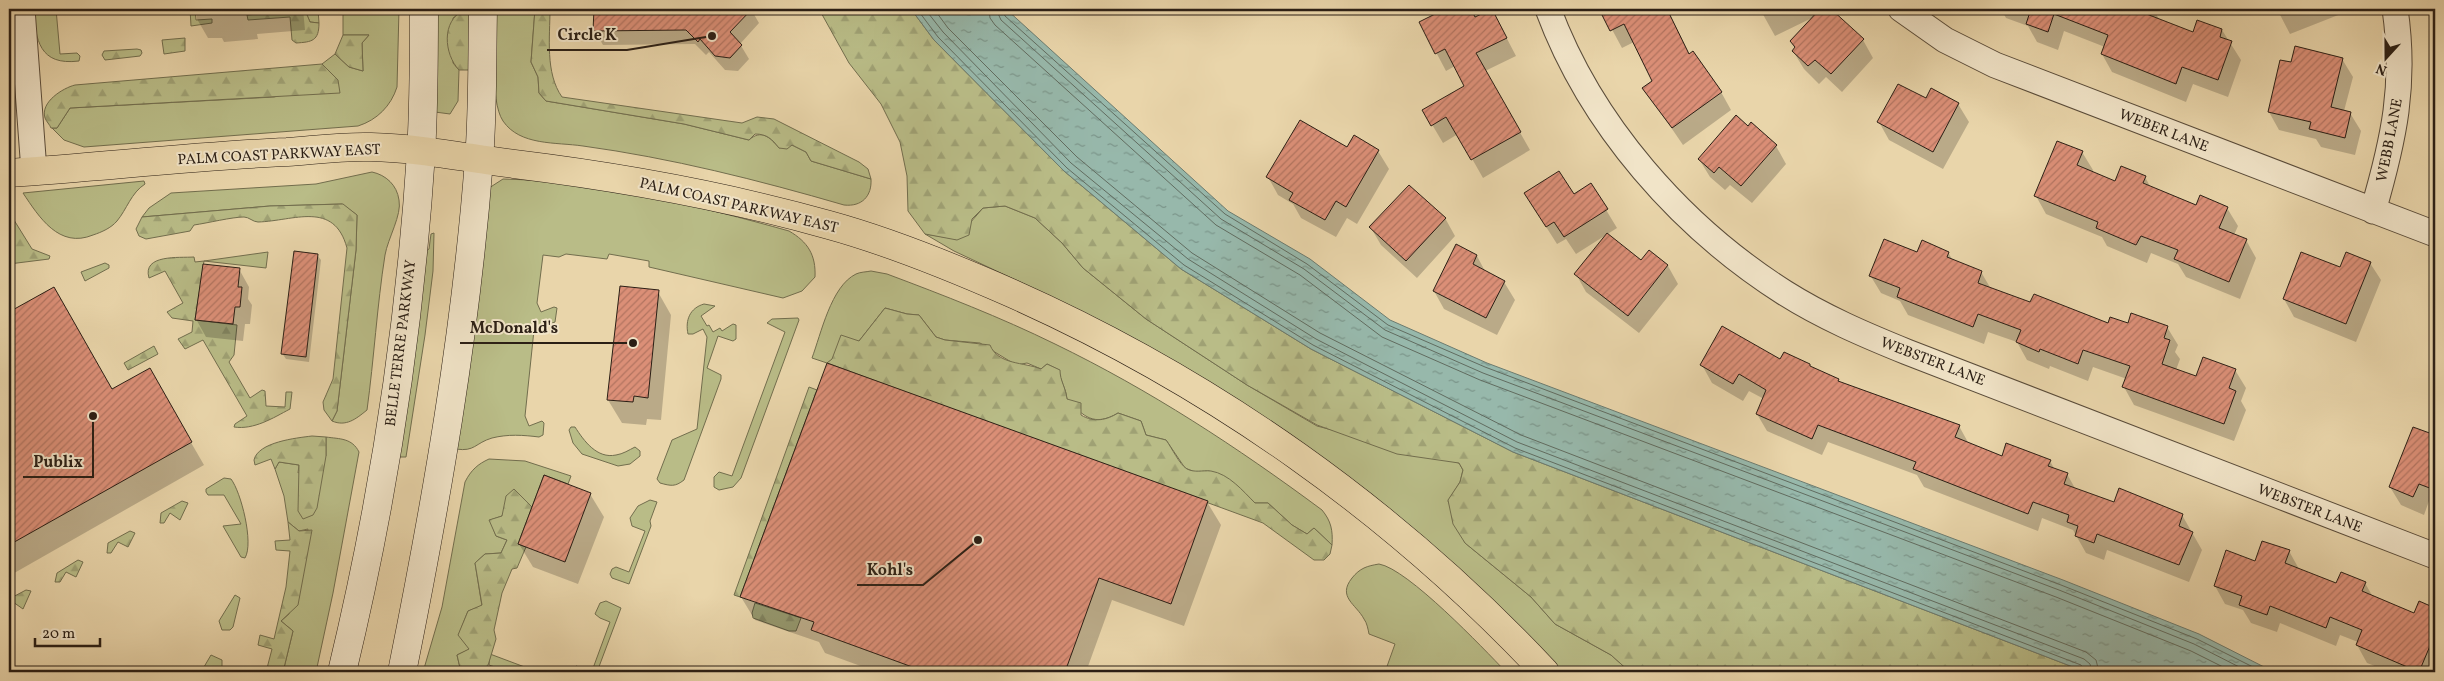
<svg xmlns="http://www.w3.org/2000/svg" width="2444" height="681" font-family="Vollkorn,serif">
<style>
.green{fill:#b9bc87;stroke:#726e4e}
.forest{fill:url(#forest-firs);stroke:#726e4e}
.water{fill:url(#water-ripples);stroke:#6c7b6f}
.shadow{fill:#0003}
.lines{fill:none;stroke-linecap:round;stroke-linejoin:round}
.shore{stroke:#616c60;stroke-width:1}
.building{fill:url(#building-hatch);stroke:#2b1f15}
.minor-casing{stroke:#5a4c3a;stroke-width:27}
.secondary-casing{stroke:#2b1f15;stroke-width:29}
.primary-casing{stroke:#2b1f15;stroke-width:29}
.minor{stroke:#f1e4c8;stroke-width:25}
.secondary{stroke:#f1e4c8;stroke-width:28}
.primary{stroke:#e9d5aa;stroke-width:28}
.labels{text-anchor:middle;stroke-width:4;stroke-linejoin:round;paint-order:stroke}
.street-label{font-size:15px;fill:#2b1f15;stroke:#f1e4c8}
.leader{fill:none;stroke:#2b1f15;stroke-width:2}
.callout-dot{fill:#2b1f15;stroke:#f1e4c8;stroke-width:2}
.callout-label{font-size:16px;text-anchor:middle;font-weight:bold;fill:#2b1f15;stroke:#f1e4c8;stroke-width:4;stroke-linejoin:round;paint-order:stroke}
</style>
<defs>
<pattern id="forest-firs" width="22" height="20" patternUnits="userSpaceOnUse" patternTransform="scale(1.25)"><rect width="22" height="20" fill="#b9bc87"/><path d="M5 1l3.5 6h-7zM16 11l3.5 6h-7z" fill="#9fa174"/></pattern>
<pattern id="water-ripples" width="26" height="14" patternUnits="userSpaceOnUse" patternTransform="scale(1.25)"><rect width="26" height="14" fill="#97b8ab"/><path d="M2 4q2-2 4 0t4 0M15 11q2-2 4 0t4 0" fill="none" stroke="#7b958a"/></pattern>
<pattern id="building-hatch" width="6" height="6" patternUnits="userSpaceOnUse" patternTransform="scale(1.25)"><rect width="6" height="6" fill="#db8f77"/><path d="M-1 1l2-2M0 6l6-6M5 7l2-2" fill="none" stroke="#b27460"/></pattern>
</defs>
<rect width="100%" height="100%" fill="#e9d5aa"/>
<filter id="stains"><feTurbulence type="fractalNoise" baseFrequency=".004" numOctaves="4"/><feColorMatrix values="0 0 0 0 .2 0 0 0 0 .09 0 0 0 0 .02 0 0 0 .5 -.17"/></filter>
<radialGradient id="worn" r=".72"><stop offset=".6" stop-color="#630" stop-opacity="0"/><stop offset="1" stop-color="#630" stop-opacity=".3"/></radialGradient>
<path class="green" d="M33,9h23l4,45 17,-1 3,3 -1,5c-40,5 -43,-21 -46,-52z
M190,9h5l1,11 16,-1v4l-21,3z
M295,9h23l1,14 -9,-1 -5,-12 -10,1z
M343,9h56l-2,78c-6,19 -20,33 -39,39l-274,21 -20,-7 -12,-12h5l13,-20 204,-11 63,-17 -15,-16 13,-10 14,13 14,4 -1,-28 7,-8h-26z
M437,9h36l-9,1 -11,8v45l6,7 -1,31 -8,13 -15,-2z
M496,9h39l-4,53 7,15 1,16 7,8 138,23 65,16c12,-11 21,-3 30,8l13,-3 14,7 5,9 60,18c1,17 -9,28 -27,26 -86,-25 -173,-47 -261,-59 -27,-4 -63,0 -80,-25 -14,-21 -7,-85 -7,-112z
M15,101l-1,21 -5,12v-32z
M372,172c14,3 25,13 27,28 3,15 -11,38 -14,55 -8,51 -11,104 -18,155 -11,9 -21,17 -35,11l5,-10 19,-161 1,-35 -15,-11 -72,2 -128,11 7,-9 22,-15 145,-9z
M503,179c93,2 197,27 286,52 19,11 27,24 26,46l-13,14 -19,7 -134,-31v-6l-40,-7 -2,5 -41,-5 -7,3 -16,-2 -6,48 4,9 13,-5 3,1 -2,14 -21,8 -9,86 4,10 13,-5 2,2 -1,12 -4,2c-16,-2 -31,-3 -47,1 -17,5 -17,14 -36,11l33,-261z
M144,181l1,3c-14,9 -18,25 -28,37 -6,7 -15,11 -24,14 -34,14 -54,-18 -70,-42z
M1005,206l30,12 27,25 21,25 63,51 101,66 70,41 142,37 4,7 -3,12 -12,19 17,42 66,54 24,27 56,31 19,17h-67l-48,-51 -64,-58 -393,-263 -104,-49 -29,-17 31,5 27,-31z
M434,233l-1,38 -8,64 -19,122h-9l29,-206 3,-2 2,-15z
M268,252l-2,16 -62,-7z
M105,263l4,2v3l-24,13 -4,-9z
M871,271l16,3c56,21 113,43 168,70 95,46 182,103 267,166 9,11 11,20 10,35l-18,-17 -7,6 -15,-9 -24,-22h-13l-19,-18 -27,-14 -14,1 -10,-4 -19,-28 -20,-5 -5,-14 -23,-8c-24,14 -34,4 -51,-14 -1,-11 -7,-18 -8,-29l-12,-6 -6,5 -14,-6 -11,2 -36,-22 -35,-3 -9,-3 -17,-22 -12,-1 -22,-6 -26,33 -32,22 -15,-5c9,-24 19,-72 44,-84 4,-2 10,-2 15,-3z
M704,304l11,2 -14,10 6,10 2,-1 4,7 7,-4 2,3 11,-7 3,1v14l-3,2 -15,-5 -11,32 14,7v4l-37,101c-9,7 -13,6 -24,3l-3,-4 15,-39 25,-11 10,-92 -4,-8 -10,5h-5c-3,-14 2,-26 16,-30z
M798,318l1,2 -58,158 -8,9 -14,3 -5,-3v-10l5,-5 13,4 53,-144 -18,-9 5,-4z
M571,427h4c9,14 22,32 41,28 7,-1 13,-5 19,-8l5,4v5l-10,8 -12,2 -36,-12 -9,-11 -4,-13z
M326,437c14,2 26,1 33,15l-26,141 -17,79h-33l10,-41 -12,-10 8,-7 19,-85 -9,2 -11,-9 -4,-26 -9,-27 4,-7 20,3 -1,8 28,-17z
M489,459l36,2 46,15 -3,8 -24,-9 -12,32 -18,-18 -12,27 -12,4 6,16 11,4 -6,13 -16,1 -10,9 7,43 -14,5 -9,23 11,15 -13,6 4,17h-38l19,-65 23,-125c6,-12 13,-18 24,-23z
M224,478l7,1c10,13 23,64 14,79l-4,-1 -18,-31 18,-2 -17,-29h-16l-2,-3v-3z
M650,500l7,2 -7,19 1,5 -22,58 -17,-6 -2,-4 2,-5 4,-2 13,5 16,-41 -13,-5 -2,-8 8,-12z
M1379,564c29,5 104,84 127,108h-121l10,-28 -26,-10c-1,-5 -2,-11 -5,-15 -8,-15 -27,-22 -12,-41 8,-10 15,-12 27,-14z
M235,595l5,3 -7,29 -3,3h-8l-3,-9z
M606,601l15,7 -24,64h-23l2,-6 16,5 18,-49 -10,-4 -5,-4 5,-11z
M490,654l48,18h-28l-21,-7z
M211,655l11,5v12h-21z"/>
<path class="forest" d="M535,9h15c0,28 -5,64 12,88l180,26 15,-6 17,2 85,43 9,7 3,10 -60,-18 -5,-9 -14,-7 -5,4 -8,-1c-7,-9 -12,-14 -24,-14l-6,6 -65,-16 -138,-23 -7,-8 -1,-16 -7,-15z
M819,9h92l23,31 130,131 117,98 130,80 202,103 573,220h-181l-11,-5 -7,5h-257l-19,-17 -56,-31 -24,-27 -66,-54 -12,-19 -5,-24 12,-18 3,-12 -4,-7 -62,-9 -80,-29 -70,-40 -101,-66 -63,-51 -21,-25 -27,-25 -30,-12 -22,2 -11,11 -3,16 -12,5 -32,-6 -17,-23 -1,-35 -7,-34 -19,-38 -32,-41z
M305,10l5,12 9,1c0,18 -7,19 -23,20l-4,-3 -2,-23 -42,3 -1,-5z
M464,10h9l-2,60h-12c-15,-16 -18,-49 5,-60z
M9,20l6,81 -6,1z
M343,35h26l-7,8 1,28 -14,-4 -14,-13z
M185,38v13l-21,3 -2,-14z
M137,49l4,1 1,3 -2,3 -35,4 -3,-5 2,-4z
M322,64l16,16 2,13 -270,15 -13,20h-6c-1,-3 -5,-7 -6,-10 -5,-16 18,-30 30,-33z
M343,204l14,11 -1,35 -19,161 -5,10 -8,-11 -1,-8 10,-23 14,-131c-13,-48 -53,-27 -89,-26 -5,0 -9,-5 -14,-5 -12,0 -36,6 -50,8l-4,6 -44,8 -7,-3 -3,-7 6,-12 128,-11z
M9,212l23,37 18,7 -1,3 -40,5z
M194,257l1,5 9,-1 -9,59 42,5 -3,30 -5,7 21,36 12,-8 3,1 1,15 19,1 1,-15h6l-2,17c-17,9 -36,21 -56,18l1,-3 12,-8 -44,-76 -18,9 -7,-10 14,-7 1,-11 -21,-3 -5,-6 16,-9 -18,-32 -16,7c-7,-24 30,-20 45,-21z
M885,308l22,6 12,1 17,22 9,3 45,5c8,20 34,17 51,24l6,-5 13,6c0,11 6,18 7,29l14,4v12c13,8 26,5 37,-2l23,8 5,14 20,5c6,8 13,24 21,29 8,4 15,1 24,2 18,3 32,20 44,32h13l24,22 15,9 7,-6 18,17 -2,9 -6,6h-10l-51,-37 -436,-160 5,-4 9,-24 18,6z
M154,346l4,8 -30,16 -4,-7z
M809,387l8,3 -77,207 -6,-2z
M312,436l14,1v19l-9,52 -4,7 -10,4 -5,-8 1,-46 -20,-3 -4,7 -4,-10 -16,6 -1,-5c4,-18 42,-22 58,-24z
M514,489l18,18 -14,37 8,3 -9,21 -5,1 -10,24 -8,37 2,9 -10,33h-25l-4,-17 12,-6 -11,-14 10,-24 14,-6 -7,-42 10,-9 16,-1 6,-13 -11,-4 -7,-16 13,-4 4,-20z
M182,501l6,2 -8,17 -10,-7 -6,10h-4l1,-10z
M288,522l11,9 13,-1 -14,75 -17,16 12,10 -10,41h-17l6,-23 -14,-4 2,-10 14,4 12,-52 4,-36 -14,-1 -1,-9 15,-1z
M130,531l5,2 -7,14 -10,-5 -7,11h-4l1,-10z
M78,560l5,2 -7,15 -10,-5 -6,10h-5l2,-9z
M26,590l5,1 -8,18 -10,-7 -4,7v-10z
M755,603l46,15 -5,13h-7l-36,-13 -1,-5z"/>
<path class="water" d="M911,9h95l222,202 82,48 80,61 97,43 576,217 136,54 75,38h-188l-573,-220 -202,-103 -130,-80 -117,-98 -130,-131z"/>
<path class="shadow" d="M196,9h107l2,21 -48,4 1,5 -34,3 -2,-4h-14l-11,-19z
M595,9h160l-3,2 7,12 -19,21 9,15 -11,12 -13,-1 -16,-18 -3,3 -11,-11 -92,1 -8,-14z
M1448,9h23l5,9 16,-8 24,46 -31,15 45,79 -47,28 -25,-44 -15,9 -19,-32 41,-24 -10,-21 -9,5 -26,-49z
M1601,9h66l23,46 31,37 10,18 -48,35 -39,-57 10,-7 -20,-39 -12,6z
M1760,9h69l34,31 10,18 -31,34 -16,-15 -7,7 -15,-15 -11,-18 2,-2 -4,-7 23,-25 -39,19z
M2001,9h152l6,10 35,14 28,-3 19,30 -13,37 -35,-13 -7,18 -74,-30 -10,-18 3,-7 -41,-16 -6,19 -21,-8 -9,-16 -22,-8z
M2277,9h74v1l-61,24z
M2342,59l11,18 -9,34 6,2 11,18 -6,24 -34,-8 -5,-8 -37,-9 -10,-18 23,-48z
M1926,100l32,4 11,18 -26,47 -54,-29 -10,-18z
M1748,127l28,19 10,18 -34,39 -22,-18 -5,5 -15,-13 -11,-18z
M1378,151l11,18 -32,55 -10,-6 -11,19 -35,-19 -8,-14 -15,-9 -10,-18z
M2082,152l11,18 -1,3 24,9 29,-5 6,11 46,19 30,1 11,18 -4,9 12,5 10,18 -16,41 -54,-22 -8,-13 -27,-11 -4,10 -40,-17 -5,-9 -56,-23 -10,-18z
M1591,185l26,43 -41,26 -10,-15 -9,5 -21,-33 38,-16z
M1445,218l10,18 -38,42 -36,-33 -10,-17z
M1650,252l18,14 10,18 -39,49 -53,-41 -10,-18 66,-12z
M1948,252l5,9 28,11 10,17 40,14 77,22 59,2 11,18 -3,7 5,7 -4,11 21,7 38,-7 11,18 -5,13 5,9 -12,31 -100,-36 -10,-18 3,-8 -34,-12 -5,14 -38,-15 -1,3 -22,-9 -10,-18 -29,-10 -4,12 -76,-29 -8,-14 -19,-8 -11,-18 48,-21z
M317,255l4,5 -12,102 -23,-3 -4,-6z
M1477,256l9,17 18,9 11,18 -18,35 -53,-26 -10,-18z
M2370,263l11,17 -25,62 -62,-25 -10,-18 57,-30z
M239,269l10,18 -1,12 4,6 -2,19h-5l-2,17 -37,-4 -10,-18z
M53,288l59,103 37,-21 55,95 -195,111v-262z
M658,292l13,23 -10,105 -14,-1 -1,6 -24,-2 -14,-23z
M1781,361l30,7 27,12 1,3 120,43 10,18 33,13 48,4 5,9 12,4 9,16 39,14 67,11 20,35 -13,32 -82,-32 -3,10 -18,-7 -13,-23 -31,-12 -4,13 -114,-44 -7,-12 -89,-33 -6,13 -55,-24 -10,-17 7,-15 -15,-8 -6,10 -31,-18 -10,-18z
M2414,428l21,9v67l-6,-3 -5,14 -23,-10 -11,-18z
M590,494l14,23 -26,67 -45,-17 -14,-23z
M1207,502l14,23 -37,101 -72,-26 -26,72h-209l-52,-19 -6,-11 -64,-22 -14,-23z
M2289,551l10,18 38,15 28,-1 8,14 42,18 5,-12 15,7v62h-45l-23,-9 -10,-18 1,-3 -18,-7 -4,11 -56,-23 -3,9 -26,-9 -8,-13 -18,-6 -10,-18 41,-24z"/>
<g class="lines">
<path class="shore" d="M917,9l21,28 129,131 117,97 129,80 202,103 566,217 4,7
M925,9l18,23 128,131 117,96 128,80 201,103 567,217 6,5 2,8
M934,9l14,19 129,129 115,96 128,80 201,102 565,217 10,8 3,12
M989,9l1,9 5,7 221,200 84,50 82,62 98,43 576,217 135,54 42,21
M996,9l5,11 220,199 83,50 81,61 98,43 576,217 135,54 55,28
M1002,9l3,7 220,198 82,50 81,61 97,42 576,218 136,54 66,33"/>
</g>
<path class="building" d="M594,9h158l-22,23 12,13 -12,13 -15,-2 -15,-17 -2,3 -12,-12 -93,1z
M1445,9h26l4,8 17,-8 15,29 -31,15 45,79 -50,28 -25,-43 -15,9 -9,-16 42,-24 -19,-37 -10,5 -16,-32z
M1599,9h68l22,45 4,-3 29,41 -50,36 -30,-40 10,-7 -28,-57 -14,7z
M1820,9h11l33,30 -33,35 -16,-14 -7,6 -16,-15 3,-4 -5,-6z
M2031,9h115l-2,4 49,19 4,-12 25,9 -2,8 12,4 -14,39 -36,-13 -6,17 -75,-30 7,-19 -54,-21 -6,18 -22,-8z
M2295,46l48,12 -12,49 20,5 -6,26 -36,-9 2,-7 -43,-10 12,-52 11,2z
M1898,84l28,14 5,-10 28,15 -26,49 -56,-30z
M1736,115l12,11 3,-4 26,23 -36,41 -22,-19 -5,6 -16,-14z
M1300,120l47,27 7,-12 25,15 -33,57 -10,-6 -11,19 -36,-20 4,-7 -27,-16z
M2057,141l26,10 -6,14 38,16 6,-15 25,10 -3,7 53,22 4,-10 28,12 -9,21 28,11 -18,43 -55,-23 4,-9 -37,-14 -5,9 -40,-17 2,-6 -64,-26z
M1559,171l15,23 17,-11 17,26 -44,28 -10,-15 -8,5 -22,-34z
M1409,185l37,33 -40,43 -37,-34z
M1607,233l34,27 8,-10 19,15 -40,51 -54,-42z
M1884,239l33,13 5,-12 27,12 -2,5 35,14 -4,12 52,19 4,-8 74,29 2,-6 18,6 3,-10 37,13 -4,12 6,2 -8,24 34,12 7,-19 33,12 -7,19 7,3 -12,33 -102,-37 8,-21 -47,-16 -5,14 -38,-15 -1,3 -23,-10 5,-12 -43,-16 -5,13 -76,-30 3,-9 -31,-12z
M1456,244l21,11 -4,9 32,17 -19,37 -53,-27z
M294,251l24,3 -12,103 -25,-3z
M2301,252l39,15 6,-15 25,10 -25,62 -63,-25z
M203,264l37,4 -2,19h4l-2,20h-5l-2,17 -38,-4z
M620,286l39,4 -11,108 -14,-2 -1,6 -26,-2z
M54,287l58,102 38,-21 42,74 -183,103v-233z
M1722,326l58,33 4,-7 26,12v2l29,13 -1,2 122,44 -5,12 47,19 4,-13 45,17 -3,6 20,7 -4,11 50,18 5,-14 64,26 -4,12 14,6 -14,33 -82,-31 -3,9 -19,-7 3,-10 -11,-4 2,-7 -36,-13 -5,12 -115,-45 3,-7 -98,-37 -6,14 -56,-25 10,-24 -27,-16 -6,10 -33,-19z
M827,363l381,138 -37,103 -72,-26 -34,94h-139l-115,-42 3,-8 -74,-25z
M2413,427l22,8v55l-16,-6 -6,13 -24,-10z
M544,475l47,18 -26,69 -47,-18z
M2262,541l28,9 -5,13 51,20 5,-11 25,10 -4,9 52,22 5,-12 16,7v26l-16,38 -63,-27 6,-15 -32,-13 -4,11 -56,-22 -3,9 -28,-10 3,-9 -28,-10 12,-36 29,11z"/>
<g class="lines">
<g class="minor-casing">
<path id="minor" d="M22,9l12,162
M1548,9c43,116 133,218 237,284 38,24 80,42 122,59l528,204
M1901,9l44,31 50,25 440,169
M2373,211c21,-72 33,-127 22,-202"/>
</g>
<g class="secondary-casing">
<path id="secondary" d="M342,672c41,-170 68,-345 79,-519 3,-48 3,-96 3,-144
M402,672c34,-169 64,-339 77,-512 4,-50 3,-101 4,-151"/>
</g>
<g class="primary-casing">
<path id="primary" d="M9,173c93,-6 185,-17 278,-21 28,-2 56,-6 84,-5 48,1 96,11 143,17 107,13 212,32 315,61 62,17 123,42 182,68 202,90 383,218 534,379"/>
</g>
<use href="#minor" class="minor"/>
<use href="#secondary" class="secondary"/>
<use href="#primary" class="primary"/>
</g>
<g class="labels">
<g class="street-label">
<text transform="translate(2164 130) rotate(21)" y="5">WEBER LANE</text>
<text transform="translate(2389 140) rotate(-79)" y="5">WEBB LANE</text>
<text transform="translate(279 154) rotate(-3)" y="5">PALM COAST PARKWAY EAST</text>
<text transform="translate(739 205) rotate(13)" y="5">PALM COAST PARKWAY EAST</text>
<text transform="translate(400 343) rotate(-83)" y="5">BELLE TERRE PARKWAY</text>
<text transform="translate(1933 361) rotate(21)" y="5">WEBSTER LANE</text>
<text transform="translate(2310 508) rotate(21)" y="5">WEBSTER LANE</text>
</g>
</g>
<path class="leader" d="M712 36L627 50H547M633 343L568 343H460M93 416L93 477H23M978 540L923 585H857"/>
<g class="callout-dot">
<circle cx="712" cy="36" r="5"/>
<circle cx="633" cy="343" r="5"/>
<circle cx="93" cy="416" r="5"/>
<circle cx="978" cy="540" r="5"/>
</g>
<g class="callout-label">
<text x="587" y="40">Circle K</text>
<text x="514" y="333">McDonald's</text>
<text x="58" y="467">Publix</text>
<text x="890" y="575">Kohl's</text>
</g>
<rect width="2444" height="681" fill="none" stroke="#e9d5aa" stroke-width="30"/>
<rect x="10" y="10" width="2424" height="661" fill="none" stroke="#2b1f15" stroke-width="2.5"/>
<rect x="15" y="15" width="2414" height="651" fill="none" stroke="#2b1f15"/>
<g transform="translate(2386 58) rotate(201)" stroke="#f1e4c8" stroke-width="4" paint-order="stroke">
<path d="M0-4L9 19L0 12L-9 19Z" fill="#2b1f15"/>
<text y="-8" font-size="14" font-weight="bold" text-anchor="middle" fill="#2b1f15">N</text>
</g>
<path d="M35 638v8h65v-8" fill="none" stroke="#2b1f15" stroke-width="2.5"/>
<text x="42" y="638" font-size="15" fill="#2b1f15" stroke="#f1e4c8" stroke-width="4" paint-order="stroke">20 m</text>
<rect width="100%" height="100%" filter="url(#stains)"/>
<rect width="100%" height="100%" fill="url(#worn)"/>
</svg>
